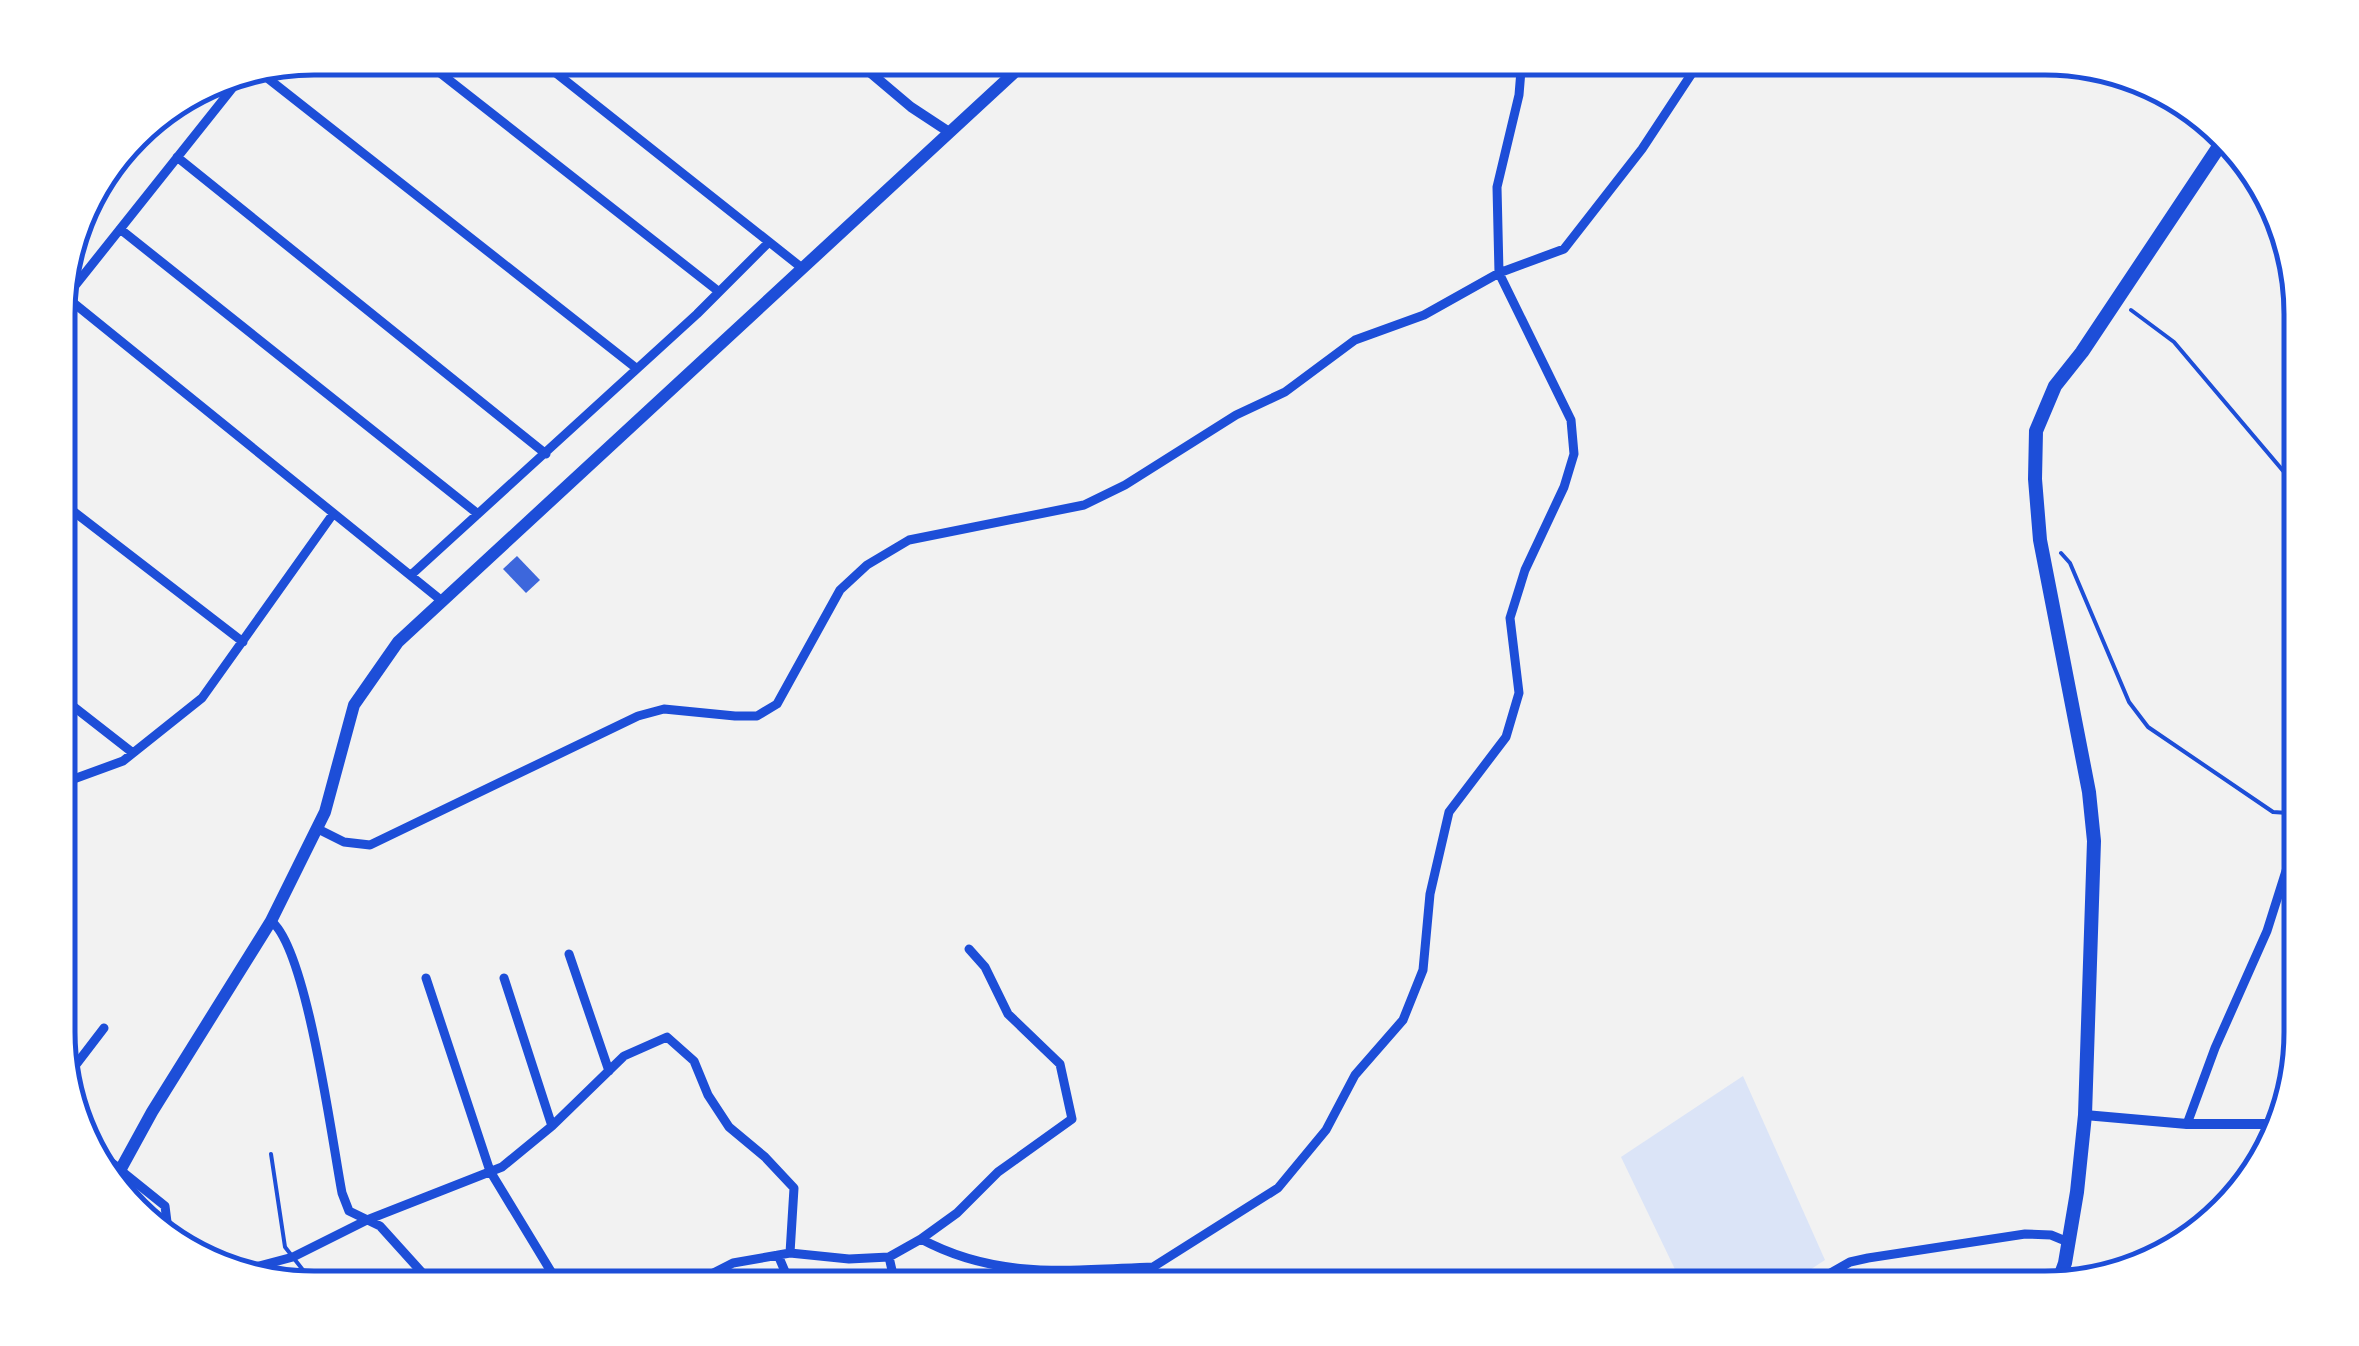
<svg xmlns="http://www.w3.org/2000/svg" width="2359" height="1346" font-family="Poppins,sans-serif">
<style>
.green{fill:#dbe4f7}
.building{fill:#3d67dc}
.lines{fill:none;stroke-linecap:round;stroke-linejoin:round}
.path{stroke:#1d4ed8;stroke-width:4}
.service{stroke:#1d4ed8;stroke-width:4}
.minor{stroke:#1d4ed8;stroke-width:9}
.tertiary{stroke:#1d4ed8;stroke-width:10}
.secondary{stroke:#1d4ed8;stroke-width:12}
.primary{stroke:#1d4ed8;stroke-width:14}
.rim{fill:none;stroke:#1d4ed8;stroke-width:5}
</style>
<rect width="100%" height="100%" fill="#f2f2f2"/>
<path class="green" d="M1743,1076l82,184 -43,28h-98l-63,-131z"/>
<path class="building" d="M517,556l23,24 -14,13 -23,-24z"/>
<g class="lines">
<path class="path" d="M2131,310l43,32 127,150
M2061,553l9,10 59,139 19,25 125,85 28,2"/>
<path class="service" d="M271,1154l14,93 32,41"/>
<path class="minor" d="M421,58l297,233
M537,58l265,210
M256,69l380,299
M177,157l369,297
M120,229l358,285
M60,292l382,309
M66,297l180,-226
M60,501l183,141
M411,575l286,-261 72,-72
M60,696l73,57
M60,784l63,-23 79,-63 131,-184
M318,829l26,13 26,3 268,-129 26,-7 71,7h22l20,-12 63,-114 27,-25 42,-25 175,-35 41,-20 111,-70 49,-23 70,-52 69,-25 75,-42 65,-24 78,-100 60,-91
M271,921c36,27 61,220 71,272l7,18 31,15 56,62
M569,954l40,117
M426,978l64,193 71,117
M504,978l48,148
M65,1079l39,-51
M2187,1124l28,-76 52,-117 24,-76 10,-20
M119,1169l46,37 4,32
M921,1239l36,-26 41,-41 74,-53 -12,-55 -52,-50 -23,-47 -16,-18
M778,1255l14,33
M889,1257l7,31
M244,1270l49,-13 74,-37 135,-53 50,-41 72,-70 43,-19 27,24 14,34 21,32 36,30 29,31 -4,65 59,6 40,-2 32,-18c76,41 149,31 232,28
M684,1288l49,-25 57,-10
M1141,1288l12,-21 125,-79 48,-58 29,-55 48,-55 20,-50 7,-76 19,-82 57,-75 13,-44 -9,-75 15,-48 39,-83 10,-33 -3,-34 -72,-147 -2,-86 22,-92 3,-37
M1804,1288l46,-26 18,-4 157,-24 26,1 17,7"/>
<path class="tertiary" d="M853,58l58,49 38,25
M2085,1115l102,9h91
M86,1136l12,17 21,16"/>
<path class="secondary" d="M112,1185l40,-73 119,-191 54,-109 29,-107 44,-63 632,-584"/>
<path class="primary" d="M2056,1288l9,-25 12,-71 8,-77 9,-274 -5,-49 -49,-252 -5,-61 1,-48 19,-45 27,-34 142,-213"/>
</g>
<path d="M0 0H2359V1346H0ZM314 75H2045A239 239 0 0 1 2284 314V1032A239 239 0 0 1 2045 1271H314A239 239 0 0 1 75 1032V314A239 239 0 0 1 314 75Z" fill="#fff" fill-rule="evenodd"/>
<path class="rim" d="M314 75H2045A239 239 0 0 1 2284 314V1032A239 239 0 0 1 2045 1271H314A239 239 0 0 1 75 1032V314A239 239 0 0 1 314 75Z"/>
</svg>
